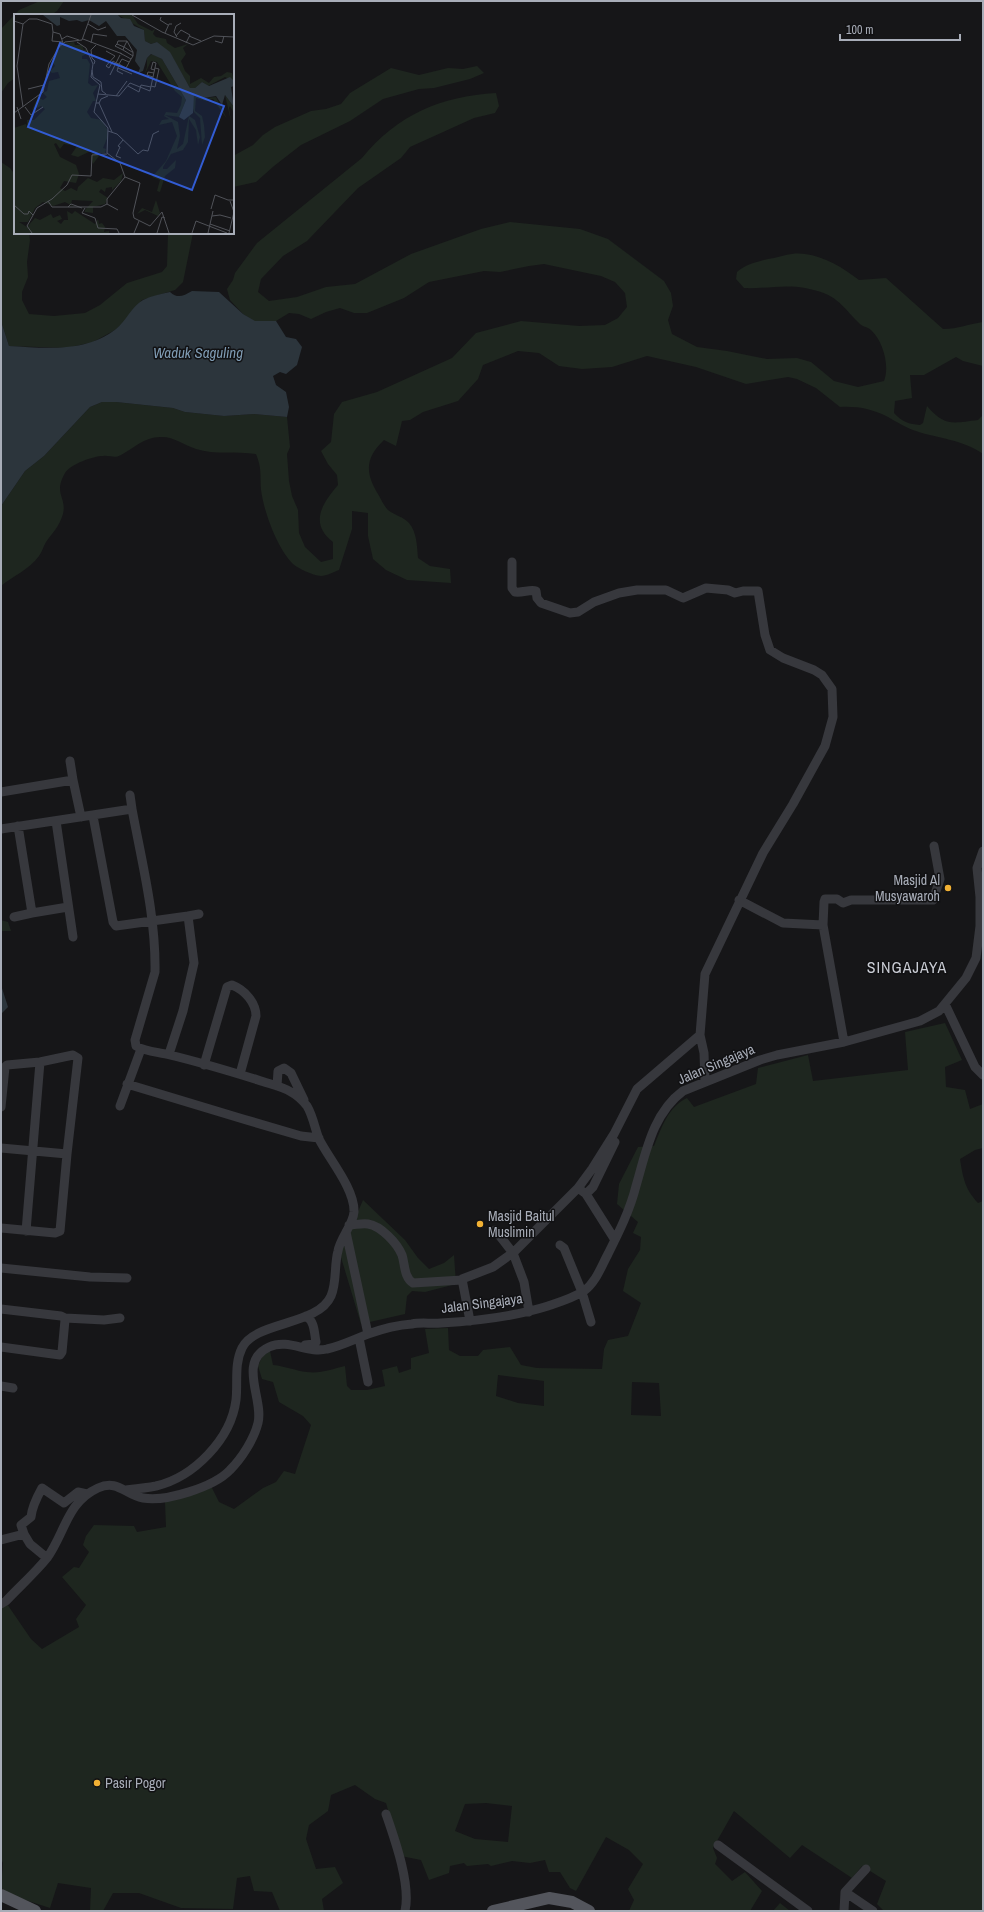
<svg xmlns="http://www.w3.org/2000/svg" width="984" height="1912" font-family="'Archivo Narrow',sans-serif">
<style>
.green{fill:#1e261f;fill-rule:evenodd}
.water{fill:#2c353c}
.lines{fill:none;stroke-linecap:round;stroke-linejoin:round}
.minor{stroke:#37383d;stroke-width:9}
.major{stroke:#53555c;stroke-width:12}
.poi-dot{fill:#f2b134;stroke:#111113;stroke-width:1.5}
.labels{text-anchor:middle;stroke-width:3;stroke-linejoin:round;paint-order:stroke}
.poi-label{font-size:14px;fill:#a8adb8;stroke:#111113;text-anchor:start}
.street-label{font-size:14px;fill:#a8adb8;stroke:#111113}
.water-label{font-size:15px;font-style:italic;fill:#7f9bb3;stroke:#111113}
.quarter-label{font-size:16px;letter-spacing:1px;fill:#c9ccd4;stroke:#111113}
.inset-road{fill:none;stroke:#505258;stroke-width:1}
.view{fill:#325cd3;fill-opacity:0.15;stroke:#325cd3;stroke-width:2}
.inset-edge{fill:none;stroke:#a8adb8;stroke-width:2}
</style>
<rect width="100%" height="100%" fill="#161618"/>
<path class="green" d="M40,1h24l-7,10 -6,4h-36v63l-7,5 -7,10v-64l18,-19z
M477,66l7,7 -14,6 -36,9 -15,1 -36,10 -33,22 -49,24 -27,21 -18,16 -23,5v-31l20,-11 10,-10 12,-8 36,-16 15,-2 15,-5 9,-11 41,-25 28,7 29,-7 15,1z
M496,93l3,13 -4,7 -21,5 -64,29 -9,11 -43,30 -51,53 -24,15 -22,23 -3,13 11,9 28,-4 29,-10 29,-3 56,-30 70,-25 29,-7 70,7 28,10 56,42 7,12 2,13 -5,14 4,14 25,13 30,4 40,8 30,-1 14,4 23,19 24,6 26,-6c6,-15 -1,-40 -13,-51 -3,-3 -8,-3 -11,-6 -21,-21 -23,-30 -55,-36 -21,-4 -40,1 -61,0l-8,-9 1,-7c9,-8 20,-10 31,-13 8,-1 16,-4 24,-5 24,-3 49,12 67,26l27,-2 57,51c16,0 25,-5 40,-7v44l-20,-5 -7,-4 -32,18h-14l2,23 -17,3 -1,12c8,9 15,11 26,12l3,-2 4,-17c18,21 26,17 51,14l5,-5v39c-21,-15 -44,-15 -67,-23 -10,-3 -19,-9 -28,-14 -15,-8 -31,-11 -48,-10l-24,-19 -19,-9 -9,-2 -42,7 -50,-17 -49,-11 -35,11 -30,2 -23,-3 -20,-13 -21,-2 -35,14 -5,14 -20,22 -35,11 -13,8 -8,1 -6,25 -12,-6c-19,18 -19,33 -6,54 3,5 6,12 10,16 6,5 16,7 21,13 8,9 8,24 9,35l12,8 20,3 1,14 -44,-3 -21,-10 -13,-11 -5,-23v-23l-16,-2v18l-13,41c-5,2 -13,6 -18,6 -9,-1 -22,-7 -28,-12 -16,-16 -29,-52 -32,-74 -1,-15 1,-21 -5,-36 -20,-3 -41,1 -60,-5 -12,-4 -22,-12 -34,-12 -17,-1 -28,11 -41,18 -7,4 -11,0 -18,1 -10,0 -32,8 -38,17 -12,21 2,24 -2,41 -4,13 -10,18 -17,28 -3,5 -4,10 -7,14 -9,13 -26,20 -38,30v-80l24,-35 19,-15 46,-49 12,-5h14l57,6 12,4 39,4 30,-2 33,3 3,30 -3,7 2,27 3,15 6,14 1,23 6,14 16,15 12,-3v-17c-24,-19 -11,-38 5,-57l-1,-10 -9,-11 -7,-13 10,-9 3,-28 8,-12 35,-10 75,-34 24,-25 45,-12 58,5 26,-1 13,-7 9,-11 -2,-14 -10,-11 -14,-6 -57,-12 -15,2 -29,6 -16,-1 -55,11 -25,16 -37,15h-13l-14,-5 -14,4 -15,7 -12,-5 -10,-1 -13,8 -21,1 -12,-8 -13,-14 -3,-11 6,-9 2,-7 22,-30 105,-85c35,-43 79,-62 134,-65z
M1,162l9,6 5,7v58h14l1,7 -3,22 1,15 -6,15v8l7,14 25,2 31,-3 15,-8 27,-22 35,-11 5,-6 1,-33h25l-10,49 -8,8 -33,10 -9,10 -7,11 -11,9 -22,12 -26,6 -58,-2 -8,-25z
M1,920l7,2 3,9h-10z
M945,1023l17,37 -17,7 1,20 19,3 5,19 13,-5v44l-8,2 -15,9c3,19 5,30 18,44l5,-2v710h-99l-7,-7 9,-23 -24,-15 -10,12 -50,-33 -12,13 -56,-47 -21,37 4,10 -2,6 17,17 13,-9 17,19 -12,20h-121l5,-11 -6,-11 15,-25 -14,-14 -23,-13 -30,54 -6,-3 -10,-16h-11l-4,-12 -15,3 -18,-2 -21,5 -3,-2 -21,2 -3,-3 -14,3 -1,7 -20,7 -8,-20 -20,-4 -15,-53 -11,-4 -20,-14 -24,10 -3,16 -19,14 -3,14 10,30 19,-2 8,16 -21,16 2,12h-44l-8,-19 -18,-1 -4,-15 -13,2 -4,31 -52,-1 -42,-15h-26l-10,18h-13l1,-23 -33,-5 -8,25 -40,-13 -9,-7 2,-25 -2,-4v-251l6,-4 24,35 11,10 37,-22 -3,-8 10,-14 -24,-28 12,-10 5,1 10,-16 -6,-7 3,-9 8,-11 40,1 3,6 29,-5 -1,-25 46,-16 8,16 15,7 29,-21 13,-6 8,-11 11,3 16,-49 -8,-9 -24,-14 -6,-20 -11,-3 -4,-13 5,-11 7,-4 3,14c12,1 23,6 34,7 13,2 25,-3 38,-6l2,20 4,4h16l18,-4 -3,-16 15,-4 2,7 12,-4v-11l18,-5 -4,-24 23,-1 1,22 11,6h18l5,-6 27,-3 11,18 16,3 65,1 2,-20 4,-9 20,-4 13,-33 -18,-12 5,-22 12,-19 1,-13 -8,-4 5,-11 -21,-18 2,-20 19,-37 16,-1c8,-19 14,-39 33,-48l7,9 62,-23 2,-16 50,-13 5,26 95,-11 -3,-38zM498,1375l46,6v25l-26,-3 -22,-7zM632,1382l27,1 2,33 -30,-1zM486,1803l26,3 -4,36 -33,-3 -20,-8 10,-27z
M363,1200l42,40 13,18 11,11 15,-6 10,-8 2,29 -31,8 -13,-1 -5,5 -2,18 -44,10 -21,-70z
M780,1903l10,8h-17z"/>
<path class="water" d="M192,291l27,1 24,22 12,7h21l10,16 10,2 6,8 -5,18 -11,9 -6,-2 -7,4 3,9 10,7 3,15 -2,10 -33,-3 -30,2 -39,-4 -12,-4 -57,-6h-14l-12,5 -46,49 -19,15 -24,35v-185l8,25c36,2 76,7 107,-17 10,-8 16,-23 27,-29 8,-4 18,-6 27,-8 8,7 13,4 22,-1z
M1,985l7,22 -7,7z"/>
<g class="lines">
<path class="minor" d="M512,562v26l3,4c8,1 15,-3 21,-1l1,7 4,5 29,10 8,-1 16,-10 25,-9 18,-3h29l17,8 23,-10 22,2 7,3 8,-2h15l7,44 5,15 13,8 31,12 8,5 10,14 1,28 -8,29 -32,58 -30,49 -58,121 -5,61 4,18 1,29
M70,761l3,19
M1,792l72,-12 8,37
M130,795l2,14
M93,816l20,106 3,4 72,-10 6,47 -11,48 -14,43
M56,821l17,116
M18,826l14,87 36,-6
M1,829l131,-20c10,54 24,108 23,163l-20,68 1,6c10,6 23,6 34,9 29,7 59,16 88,25 11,4 23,6 33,12 6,3 12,9 16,14 6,10 8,23 12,33 10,20 36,50 35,73 -1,13 -14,26 -16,39 -4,14 -1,31 -7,45 -13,30 -76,25 -89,52 -8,16 -4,35 -6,52 -5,39 -42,77 -80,86 -10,2 -21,3 -31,4
M739,900l44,23 40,2
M188,916l11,-2
M14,917l18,-4
M945,1004l30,63 8,8
M844,1042l-21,-117 1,-23 1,-3h12l6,4 8,-3h82l7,-21 -6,-33
M204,1065l23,-78 5,-2c13,5 24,18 24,31l-16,58
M127,1084l116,35 58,17 18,2
M277,1086l1,-15 6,-3 7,5 13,27
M120,1106l21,-57
M1,1107l4,-40 2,-2 33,-3 33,-7 5,3 -11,96 -66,-6
M578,1188l8,6 7,-7 22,-45
M586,1194l29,46
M349,1225c6,0 13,-2 19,-1 13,2 29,19 34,31 3,9 2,23 11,28l49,-3
M1,1228l54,5 5,-2 7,-77
M495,1230l18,23 11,29 5,30
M26,1231l14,-169
M346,1232l22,102
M560,1245l4,3 18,44 9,30
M1,1268l89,9 37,1
M1,1309l60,7 4,2v2l-3,32 -2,3 -59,-8
M65,1318l39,2 16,-2
M470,1321l-8,-42 31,-12 21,-15 64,-64 14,-19 22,-35 23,-45 63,-54
M359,1338l9,44
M305,1345l9,-1 2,-2c-2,-10 -1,-20 -10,-26
M1,1386l12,2
M24,1534l6,10 17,14
M1,1540l23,-6 -3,-9 10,-8c1,-10 6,-20 11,-29l22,15 14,-11 9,2
M1,1604l5,-3c13,-14 29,-28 41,-43 18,-25 20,-56 51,-70 20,-9 27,7 45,10 23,4 71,-11 87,-28 12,-12 24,-31 28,-47 6,-24 -21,-61 11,-76 20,-9 38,7 58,2 14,-3 28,-10 41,-15 14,-5 29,-9 44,-10 9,-2 19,0 29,-1 36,-2 72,-6 107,-17 12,-4 25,-8 36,-15 12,-9 17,-24 24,-37 11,-22 22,-44 28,-68 10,-34 17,-73 47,-95l77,-31 17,-5 67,-13 76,-21 19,-10 27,-33 10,-20 4,-32v-29l-3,-29 6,-17
M386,1814c9,26 25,71 19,97
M718,1845l90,66
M845,1892l28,19
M844,1911l1,-19 21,-23"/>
<path class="major" d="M1,1895l34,16
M493,1911l56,-13 23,4 17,9"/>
</g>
<g class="poi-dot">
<circle cx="948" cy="888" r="4"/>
<circle cx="480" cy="1224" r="4"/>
<circle cx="97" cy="1783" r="4"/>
</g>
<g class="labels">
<g class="poi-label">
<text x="940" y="885" text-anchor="end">Masjid Al<tspan x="940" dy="16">Musyawaroh</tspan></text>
<text x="488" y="1221">Masjid Baitul<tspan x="488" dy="16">Muslimin</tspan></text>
<text x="105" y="1788">Pasir Pogor</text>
</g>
<g class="street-label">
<text transform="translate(716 1064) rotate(-23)" y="5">Jalan Singajaya</text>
<text transform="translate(482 1303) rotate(-7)" y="5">Jalan Singajaya</text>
</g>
<g class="water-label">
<text x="198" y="358">Waduk Saguling</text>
</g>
<g class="quarter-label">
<text x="907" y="973">SINGAJAYA</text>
</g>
</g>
<g transform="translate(14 14)">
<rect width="220" height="220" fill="#161618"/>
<path d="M104,1h14l6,9 14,7 3,-2 -2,5 3,3 10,2 1,4 8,5 13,-4 -5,4 3,6 -5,7 4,10 5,5v8l11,-6 8,5 5,-6 7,-1 6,-4 5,1 2,8 -9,-4 -17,9 -6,-4 -7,6h-5l-20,-35 -13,-11 -6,2 -6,-3 -1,-11zM60,28l1,3h7l2,5 2,-1 1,5 -5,2v3h5l3,5 -2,19 4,3 6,-1 -5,8 3,8h-3l-6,11 4,6 11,2 5,9 1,7 -5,12 3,1 -1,4h-8l2,3 -6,8 -2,-6 2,-8 -15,7 -7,-2 6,-9 -13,-2 -4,5 -4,-6 -2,1 6,13 16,8 3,9 -3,9 -12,-2 -4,7 5,3 6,-3 6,3 1,-4 10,-9 9,4 6,-4 11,2 9,-7 -2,8 -9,9v-3l-6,1 -1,4 -4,-3 -2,3 9,6 -3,6 -12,3v6l-8,-1v-2l8,-9 -21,-1 -1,4 3,3 -9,-5 -12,4 -10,-4 -8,6 -7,14h-9l8,5 8,-9 5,2 11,-6 2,4 7,-3 2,4 -5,2 4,3 3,-4h4l-1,-9 5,3 3,-3 20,13 3,-5 1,5 3,-1 3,4 -1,5 5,-1v2h-95v-105l12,-4 1,3v-7h7l11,-11 -4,-3 -9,4 6,-13 5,3 4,-3 -4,-4 4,-2 2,-10 11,-3 -2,-6 -6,1 -2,-2 5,-5 -2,-3 4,-12 4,-2 -2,-1 3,-4zM138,40l10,5 24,41 -7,17 -14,-2 13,7 2,14 -3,13 6,-5 6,-28 6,4 5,17 -2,8 -2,-15 -7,-11 -1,23 -5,8 -12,4 -8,13v2h4l9,-9 -1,8 -10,8 -5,16 -3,-1 3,-11 -8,-3 14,-16 11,-25 -5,-14 -13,3 3,-5 7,-1 -5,-3 2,-4 11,1 4,-8 1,-8 -7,-6 -18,-29 -6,-1 -7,15 3,-9v-9zM180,81l10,3 12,-1 11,22 -14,-20 -7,2 -10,-3 -1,13 7,5 2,9 1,12 -3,8 -2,-27 -6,-6 -2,-7zM211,81l9,12v6l-4,-7 -1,2 2,13zM142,186l4,13 -2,3 -13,-6 -8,4 5,-6 10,4z" fill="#1e261f"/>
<path d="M29,1h75l3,3 9,1 4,7 10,4 1,11 6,3 6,-2 13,10 20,36h5l7,-6 7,4 21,-9 4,4v5l-3,1 3,20 -9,-12 -3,10 -6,-9 -12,2 -10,-3 -1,18 -9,7 -5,-3 7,-17 -24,-41 -11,-5 -4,4 -4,13 -5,2 2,-5 -5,-7 2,-11 -12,-14h-8l-11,-15 -7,5 -10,-6 -7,2 -5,-2 -8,1 -9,-4v8l-3,1z" fill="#2c353c"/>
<path class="inset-road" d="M118,1l30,17 31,13 21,-9 20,1M147,3l-1,3 8,5M0,7l9,3 6,-5h8l15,5 1,8 7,2 3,9M74,10l10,6 8,-3M39,18l-1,9 11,1M151,19l4,-9h3M162,22l5,-6 9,5 -4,8M175,22l12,5M163,23l-3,-5 2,-6 5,-3M48,25l5,-3 12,4M69,25l37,14M113,27l6,11M201,27l7,2 2,-7M63,28l9,6 7,16 -2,13 9,8 -6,27 14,16 -1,25 13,10 5,14 15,6 -7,30 1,5 16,8 12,-14 7,21M77,29l2,-9 14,2M103,30l1,-3h9l-3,6 -1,3 -8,-4 2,-2 7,3 8,5h1v4M109,36l10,6 -2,3M92,37l9,5 -9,10 3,2 4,-7 3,2 -6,12M108,40l-2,-1 11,6 -5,9 -7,-4 3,-5 7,3M106,41l-4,8 3,1 -2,7 6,3M80,50l1,-3 -3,-3 -1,-8 5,-5M104,54l14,6M78,56l1,7 8,5 1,9 4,3M139,63l-6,-2 1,-3 6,1M114,72l11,6 2,-7 10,2M137,72l4,1 4,-18 -4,-1M14,75l16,-4M84,80l21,2 11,-13 20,8 6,-28 -3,-1 -2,7 4,1M102,82l11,-15M82,89h3l13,29M85,89l2,-4 7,-3M3,93l4,12M9,93l-6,-41 6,-42M11,93l6,8 12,-8M0,99l29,-21 6,-28 10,-17 6,-5 17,-2 9,-25M94,117l9,3 21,20 5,-4 5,1 5,-17 6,-3M107,144l-5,-2 4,-9 -2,-1 5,-6M34,187l4,6h49l6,-3v-5l18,-22M93,190l11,6M0,191l10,9h4l1,-3 4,4M54,193l3,-3 11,4M71,194l-3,5 13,5 3,10 19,1 2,4M197,195l4,-14 13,5h6M198,202l8,-1 11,3M196,210l20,7M18,219l-5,-7 10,-18 15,-9 15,-14 5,-10 19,1 1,-21 15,-1M120,219l5,-12M143,219l5,-16 3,1M178,219l4,-12 31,12M194,219l5,-22M215,219l5,-21 -4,-11"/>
<path class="view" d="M46,29l164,63 -32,84 -164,-63z"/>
<rect width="220" height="220" class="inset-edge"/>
</g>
<rect width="984" height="1912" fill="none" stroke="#a8adb8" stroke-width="4"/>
<path d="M840 34v6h120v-6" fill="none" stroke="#a8adb8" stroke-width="2"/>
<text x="846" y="34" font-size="12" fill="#a8adb8" stroke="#111113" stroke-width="3" paint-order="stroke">100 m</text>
</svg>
